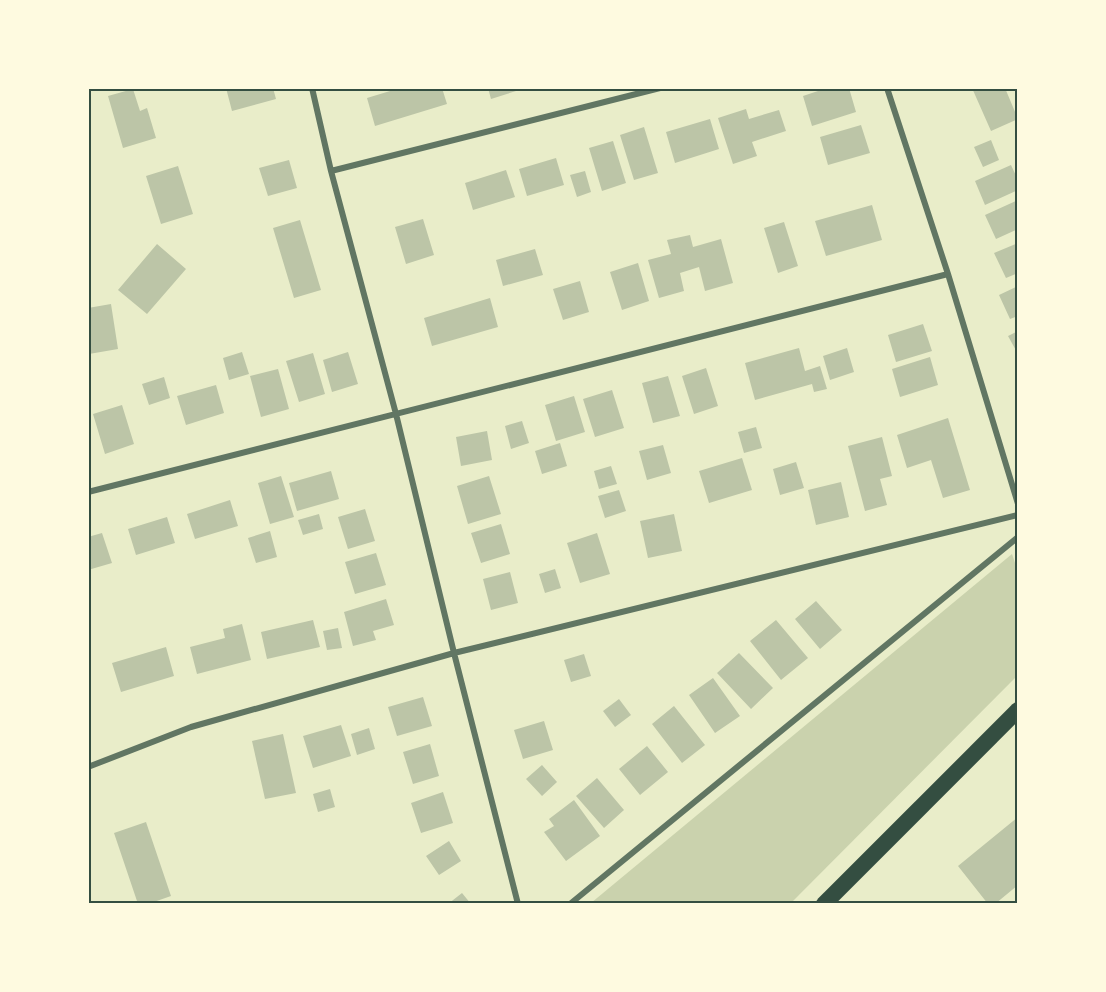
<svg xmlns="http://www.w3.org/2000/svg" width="1106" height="992" font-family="'Noto Sans',sans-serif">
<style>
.green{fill:#cad2ad}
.building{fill:#bcc5a7}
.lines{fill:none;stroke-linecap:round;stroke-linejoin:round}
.minor{stroke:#617663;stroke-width:6}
.trunk{stroke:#344e41;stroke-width:16}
.neatline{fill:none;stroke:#344e41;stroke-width:2}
</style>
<rect width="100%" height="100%" fill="#e9edc9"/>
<path class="green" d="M1012,554l6,18 -1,104 -226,227h-200z"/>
<path class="building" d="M226,88h47l3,11 -44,12z
M400,88h42l5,16 -72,22 -8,-28z
M488,88h27l1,3 -25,8z
M827,88h22l7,24 -44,14 -9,-30z
M972,88h33l13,31 -27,12z
M133,89l7,22 7,-3 9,30 -33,10 -15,-52z
M746,109l3,10 30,-9 7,21 -34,11 5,14 -24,8 -15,-46z
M710,119l9,30 -44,14 -9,-31z
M861,125l9,28 -42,12 -8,-28z
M644,127l14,46 -24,7 -14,-45z
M991,140l8,20 -16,7 -9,-20z
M613,141l13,42 -24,8 -13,-43z
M556,158l8,27 -37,11 -8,-27z
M289,160l8,28 -29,8 -9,-28z
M1011,165l7,15v10l-33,15 -10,-24z
M178,166l15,48 -32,10 -15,-48z
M506,170l9,27 -42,13 -8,-27z
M585,171l6,21 -14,5 -7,-22z
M1018,200v29l-22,10 -11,-24z
M872,205l10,35 -56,16 -11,-35z
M423,219l11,36 -28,9 -11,-37z
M300,220l21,70 -27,8 -21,-70z
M784,222l14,44 -20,7 -14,-45z
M690,235l3,12 28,-8 12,44 -28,8 -6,-24 -19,6 4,18 -25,7 -11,-38 23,-6 -4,-14z
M1018,243v30l-12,5 -12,-25z
M157,244l29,25 -39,45 -29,-24z
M535,249l8,26 -40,11 -7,-26z
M638,263l11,38 -27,9 -12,-38z
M580,281l9,31 -26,8 -10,-31z
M1018,286v30l-8,3 -11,-24z
M490,298l8,29 -66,19 -8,-28z
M111,304l7,45 -29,5 -1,-46z
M923,324l9,27 -36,11 -8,-27z
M1018,331v23l-10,-18z
M799,348l6,23 15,-5 7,23 -13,3 -2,-8 -57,16 -10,-37z
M847,348l7,24 -24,8 -7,-24z
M242,352l7,22 -20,6 -6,-22z
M348,352l10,32 -26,8 -9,-32z
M313,353l12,41 -26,8 -13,-41z
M930,357l8,28 -38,12 -8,-28z
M706,368l12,38 -24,8 -12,-38z
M278,369l11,40 -28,8 -11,-41z
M668,376l12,40 -27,7 -11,-40z
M164,377l6,21 -21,7 -7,-21z
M216,385l8,28 -38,12 -9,-29z
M612,390l12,38 -29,9 -12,-38z
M574,396l11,36 -29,9 -11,-36z
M122,405l12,39 -29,10 -12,-40z
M948,418l22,72 -27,8 -12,-38 -24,8 -10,-33z
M522,421l7,22 -18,6 -6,-23z
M756,427l6,21 -18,5 -6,-21z
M487,431l5,29 -31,6 -5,-29z
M882,437l10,39 -12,3 7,26 -22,6 -17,-65z
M560,443l7,23 -25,8 -7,-23z
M663,445l8,28 -24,7 -8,-29z
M742,458l10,32 -43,13 -10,-32z
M796,462l8,26 -24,7 -7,-26z
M611,466l6,18 -18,5 -5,-18z
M331,471l8,28 -42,12 -8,-28z
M281,476l13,41 -24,7 -12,-41z
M489,476l12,38 -33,10 -11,-38z
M841,482l8,35 -33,8 -8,-35z
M619,490l7,21 -21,7 -7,-22z
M230,500l8,26 -43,13 -8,-25z
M365,509l10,32 -27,8 -10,-32z
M319,514l4,15 -20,6 -5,-15z
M674,514l8,37 -34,7 -8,-37z
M167,517l8,26 -39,12 -8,-26z
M501,524l9,30 -29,9 -10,-30z
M270,531l7,26 -21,6 -8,-25z
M102,533l10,30 -24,7v-33z
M597,533l13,41 -30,9 -13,-40z
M376,553l10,32 -31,9 -10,-32z
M555,569l6,19 -16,5 -6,-19z
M510,572l8,31 -27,7 -8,-31z
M386,599l8,26 -21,6 3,9 -23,6 -9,-34z
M816,601l26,29 -22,19 -25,-30z
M313,620l7,27 -53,12 -6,-27z
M776,620l32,38 -27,22 -31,-39z
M242,624l9,36 -54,14 -7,-27 35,-9 -2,-9z
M338,628l4,20 -15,2 -4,-19z
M166,647l8,29 -53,16 -9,-29z
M739,653l34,35 -22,21 -34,-36z
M584,654l7,22 -20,6 -7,-22z
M713,678l27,38 -25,17 -26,-38z
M423,697l9,29 -35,10 -9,-29z
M619,699l12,16 -16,12 -12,-16z
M674,706l31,39 -23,18 -30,-39z
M544,721l9,29 -30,9 -9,-29z
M341,725l10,31 -38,12 -10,-32z
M369,728l6,21 -18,6 -6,-21z
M283,734l13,59 -31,6 -13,-58z
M430,744l9,32 -26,8 -10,-32z
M647,746l21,26 -28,23 -21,-26z
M542,765l15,17 -15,14 -16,-17z
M597,778l27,32 -20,18 -28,-32z
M330,789l5,18 -17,5 -5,-18z
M443,792l10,31 -32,10 -10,-30z
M574,800l26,36 -34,25 -22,-29 10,-6 -5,-7z
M1018,817v68l-23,19h-7l-30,-38z
M146,822l25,74 -23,8h-10l-24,-71z
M449,841l12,20 -22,14 -13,-19z
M462,893l9,11h-23z"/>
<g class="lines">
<path class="minor" d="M312,88l19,83 65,243 58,239 64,251
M887,88l61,186 70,230
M331,171l329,-83
M88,492l860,-218
M88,767l103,-40 263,-74 564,-138
M570,904l448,-367"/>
<path class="trunk" d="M824,904l194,-194"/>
</g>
<rect width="1106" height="992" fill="none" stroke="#fefae0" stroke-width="180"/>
<rect x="90" y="90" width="926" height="812" class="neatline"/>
</svg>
